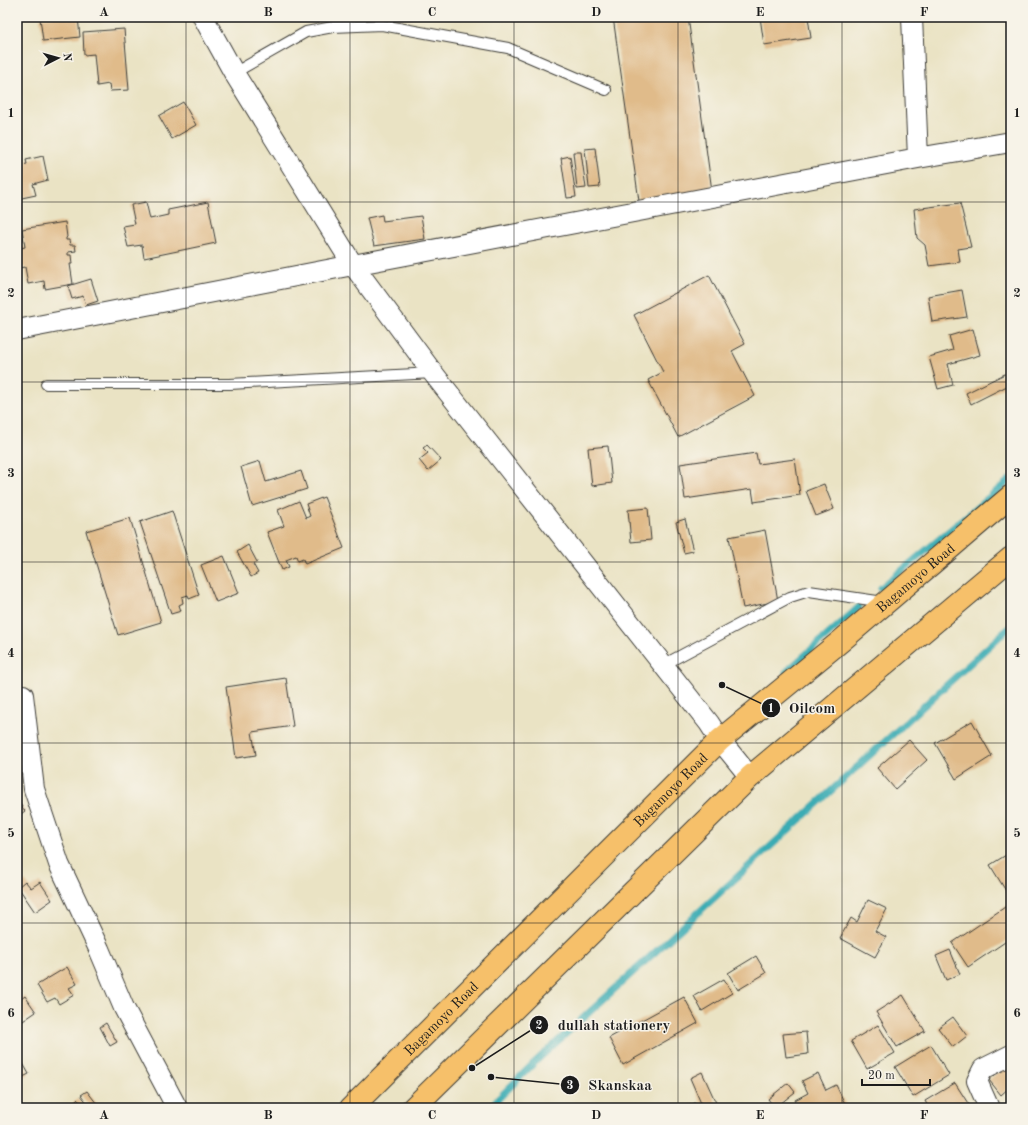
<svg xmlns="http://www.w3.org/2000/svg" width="1028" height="1125" font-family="'Old Standard TT',serif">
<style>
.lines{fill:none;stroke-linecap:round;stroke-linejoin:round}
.stream{stroke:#3bacb4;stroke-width:7}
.building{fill:#e0bb8a}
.service-casing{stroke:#3b3a35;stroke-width:12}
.minor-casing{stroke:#3b3a35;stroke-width:22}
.trunk-casing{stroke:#3b3a35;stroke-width:24}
.service{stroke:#fff;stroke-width:10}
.minor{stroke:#fff;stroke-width:20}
.trunk{stroke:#f6c06b;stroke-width:22}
.grid{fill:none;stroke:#1c1c1c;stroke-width:1;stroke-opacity:0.55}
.labels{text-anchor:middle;stroke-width:3;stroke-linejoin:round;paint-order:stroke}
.street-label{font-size:14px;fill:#1c1c1c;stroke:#f7f3e8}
.leader{fill:none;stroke:#1c1c1c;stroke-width:1.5}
.callout-dot{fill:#1c1c1c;stroke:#f7f3e8;stroke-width:1.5}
.mark-label{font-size:12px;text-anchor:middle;font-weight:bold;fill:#fff}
.callout-label{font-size:15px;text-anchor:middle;font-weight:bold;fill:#1c1c1c;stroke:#f7f3e8;stroke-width:3;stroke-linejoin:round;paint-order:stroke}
.neatline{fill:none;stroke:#1c1c1c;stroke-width:1.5}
.grid-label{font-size:13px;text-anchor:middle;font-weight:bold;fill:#1c1c1c}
</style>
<rect width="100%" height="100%" fill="#f7f3e8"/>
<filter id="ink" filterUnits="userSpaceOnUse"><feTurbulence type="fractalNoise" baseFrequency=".025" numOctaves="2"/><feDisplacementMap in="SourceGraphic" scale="8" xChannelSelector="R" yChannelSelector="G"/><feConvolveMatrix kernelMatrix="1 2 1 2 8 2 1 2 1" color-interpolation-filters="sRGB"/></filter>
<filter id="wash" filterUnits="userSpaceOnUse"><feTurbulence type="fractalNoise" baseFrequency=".012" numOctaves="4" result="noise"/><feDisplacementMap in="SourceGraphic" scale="16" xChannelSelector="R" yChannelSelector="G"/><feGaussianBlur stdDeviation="0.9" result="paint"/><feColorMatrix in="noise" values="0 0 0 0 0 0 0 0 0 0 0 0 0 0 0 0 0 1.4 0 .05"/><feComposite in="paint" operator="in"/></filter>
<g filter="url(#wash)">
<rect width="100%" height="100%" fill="#eae3c4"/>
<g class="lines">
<path class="stream" d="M881,588l130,-109
M786,672l73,-65
M489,1108l45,-45 477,-437"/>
</g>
<g id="blocks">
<path class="building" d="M52,17h26l2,20 -37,4 -3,-23z
M613,17h75l24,174 -73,10z
M760,17h48l3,21 -47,7z
M124,29l5,61 -19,1 -1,-7 -12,2 -3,-32 -10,1 -1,-23z
M183,102l13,23 -24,14 -13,-23z
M595,148l5,39 -11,1 -4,-39z
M573,152h8l5,36 -9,1z
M43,156l5,24 -15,4 3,11 -19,4v-33l10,-2 -1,-4z
M570,156l6,41 -9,1 -6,-40z
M146,202l4,17 18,-4v-5l40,-8 8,41 -72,15 -2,-13 -14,2 -5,-21 12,-2 -4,-19z
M960,203l11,44 -13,2 2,13 -31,4 -4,-21 -8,-7 -3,-29z
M382,215l1,6 38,-5 4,23 -51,7 -7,-28z
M65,222l2,15 -1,1v2h3l1,5h5l1,6 -8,1v3h3l1,9h-2l3,20 -28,5 -1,-8 -16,3 -3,-17 -7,1 -1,-4v-15l8,-2 -3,-18z
M709,275l36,69 -13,7 23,45 -77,41 -30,-57 15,-8 -29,-57z
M91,279l7,22 -12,4 -3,-9 -11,3 -4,-13z
M962,290l5,27 -35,5 -4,-26z
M973,329l7,26 -32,9 5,21 -15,4 -9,-32 24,-7 -4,-14z
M1011,371v13l-40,20 -5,-11z
M427,445l14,15 -13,11 -9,-11 9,-7 -5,-5z
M608,446l4,37 -20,3 -4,-38z
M756,453l2,11 37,-5 5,36 -46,7 -2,-13 -67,10 -5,-35z
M260,461l6,21 35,-11 6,18 -55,17 -11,-39z
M824,484l10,25 -18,7 -10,-25z
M324,497l20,51 -39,16 -2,-5 -5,2 -2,-5 -10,4 3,7 -7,3 -15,-38 17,-6 -6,-16 21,-9 7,17 4,-2 -4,-12z
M648,508l3,32 -20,2 -3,-32z
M172,511l27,84 -10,4 -1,-4 -6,2 1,6 -4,2 2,6 -10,3 -31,-92z
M130,518l31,104 -43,13 -32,-104z
M685,519l8,32 -9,2 -8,-31z
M765,530l13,71 -35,7 -14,-71z
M248,545l9,17 -4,2 5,9 -7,4 -14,-25z
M224,556l15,37 -23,9 -15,-37z
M286,678l7,48 -41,6 4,23 -20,3 -10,-71z
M972,721l20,35 -36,23 -21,-36z
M909,740l18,20 -32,29 -18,-21z
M17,800l8,11 -8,6z
M1011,852v47l-21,-34z
M25,881l6,7 9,-6 12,18 -17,12 -17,-25z
M868,900l19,9 -12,22 11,6 -11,20 -35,-19 11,-20 6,4z
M1011,903v35l-43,29 -16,-24z
M950,950l10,24 -14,6 -10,-24z
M756,956l10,17 -28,17 -10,-17z
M67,967l10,17 -8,4 5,7 -15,9 -4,-6 -8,4 -10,-17z
M724,979l8,14 -30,18 -8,-15z
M903,995l22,36 -28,16 -21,-35z
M25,996l11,16 -19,13v-23z
M684,997l14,26 -75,42 -14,-27z
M953,1017l14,19 -14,11 -15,-19z
M106,1023l11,19 -7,4 -10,-19z
M878,1025l17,28 -28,16 -16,-28z
M806,1032l2,22 -22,3 -3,-23z
M931,1045l18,30 -36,22 -18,-30z
M17,1053l12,21 -12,6z
M1009,1063l2,2v21l-10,9 -12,-15z
M702,1072l15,33 -5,3h-9l-13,-30z
M818,1073l8,17 10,-5 11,23h-48l-4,-8 13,-7 -6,-12z
M788,1083l7,9 -20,16 -7,-9z
M955,1083l16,25h-42l-4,-7z
M87,1091l10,13 -6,4 -10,-13z
M77,1099l9,9h-10l-4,-3z
M636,1103l3,5h-11z
M695,1103l2,5h-13z"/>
</g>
</g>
<g filter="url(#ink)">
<use href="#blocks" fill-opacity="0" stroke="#3b3a35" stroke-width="1"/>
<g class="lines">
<g class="service-casing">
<path id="service" d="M234,73l72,-41 27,-5 49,-2 126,23 98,42
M46,384h184l203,-11
M663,665l127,-68 19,-6 75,11"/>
</g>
<g class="minor-casing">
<path id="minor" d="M203,17l31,56 119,192 80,108 276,350 11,17 30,37
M912,17l6,141
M17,330l336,-65 565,-107 93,-16
M23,695l11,94 25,75 40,85 25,59 53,100
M989,1108l-12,-27 6,-12 28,-14"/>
</g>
<g class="trunk-casing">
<g id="trunk">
<path id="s1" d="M351,1108l369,-368 121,-99 170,-145"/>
<path d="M413,1108l337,-331 261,-219"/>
</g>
</g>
<use href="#service" class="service"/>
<use href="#minor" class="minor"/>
<use href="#trunk" class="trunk"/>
</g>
</g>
<path class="grid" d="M186,17v1091M350,17v1091M514,17v1091M678,17v1091M842,17v1091M17,202h994M17,382h994M17,562h994M17,743h994M17,923h994"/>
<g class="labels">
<g class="street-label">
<text dy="5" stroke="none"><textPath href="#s1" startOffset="775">Bagamoyo Road</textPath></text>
<text dy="5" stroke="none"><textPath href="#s1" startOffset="451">Bagamoyo Road</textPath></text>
<text dy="5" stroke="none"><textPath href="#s1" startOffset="127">Bagamoyo Road</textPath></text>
</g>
</g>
<path class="leader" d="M722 685L771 708M472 1068L539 1025M491 1077L570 1085"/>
<g class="callout-dot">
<circle cx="722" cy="685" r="4"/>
<circle cx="472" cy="1068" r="4"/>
<circle cx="491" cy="1077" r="4"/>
<circle cx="771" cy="708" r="10"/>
<circle cx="539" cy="1025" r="10"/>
<circle cx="570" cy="1085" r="10"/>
</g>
<g class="mark-label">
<text x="771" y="712">1</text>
<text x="539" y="1029">2</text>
<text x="570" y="1089">3</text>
</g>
<g class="callout-label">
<text x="812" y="713">Oilcom</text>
<text x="614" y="1030">dullah stationery</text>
<text x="620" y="1090">Skanskaa</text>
</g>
<rect width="1028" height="1125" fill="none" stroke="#f7f3e8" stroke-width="44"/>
<g transform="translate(58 58) rotate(84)" stroke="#f7f3e8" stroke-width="3" paint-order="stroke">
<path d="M0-3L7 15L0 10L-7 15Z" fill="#1c1c1c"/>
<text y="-6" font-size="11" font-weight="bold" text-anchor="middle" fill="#1c1c1c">N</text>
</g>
<path d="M862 1079v6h68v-6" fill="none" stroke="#1c1c1c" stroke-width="2"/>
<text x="868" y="1079" font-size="12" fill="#1c1c1c" stroke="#f7f3e8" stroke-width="3" paint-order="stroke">20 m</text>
<rect x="22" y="22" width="984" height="1081" class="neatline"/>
<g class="grid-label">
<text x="104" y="16">A</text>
<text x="268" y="16">B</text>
<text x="432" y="16">C</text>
<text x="596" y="16">D</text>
<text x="760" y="16">E</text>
<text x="924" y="16">F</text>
<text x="11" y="117">1</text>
<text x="1017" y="117">1</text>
<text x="11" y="297">2</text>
<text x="1017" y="297">2</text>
<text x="11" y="477">3</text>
<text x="1017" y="477">3</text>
<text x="11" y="657">4</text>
<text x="1017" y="657">4</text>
<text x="11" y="837">5</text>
<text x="1017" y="837">5</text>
<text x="11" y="1017">6</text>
<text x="1017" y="1017">6</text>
<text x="104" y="1119">A</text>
<text x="268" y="1119">B</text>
<text x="432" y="1119">C</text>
<text x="596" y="1119">D</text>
<text x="760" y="1119">E</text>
<text x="924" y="1119">F</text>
</g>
</svg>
